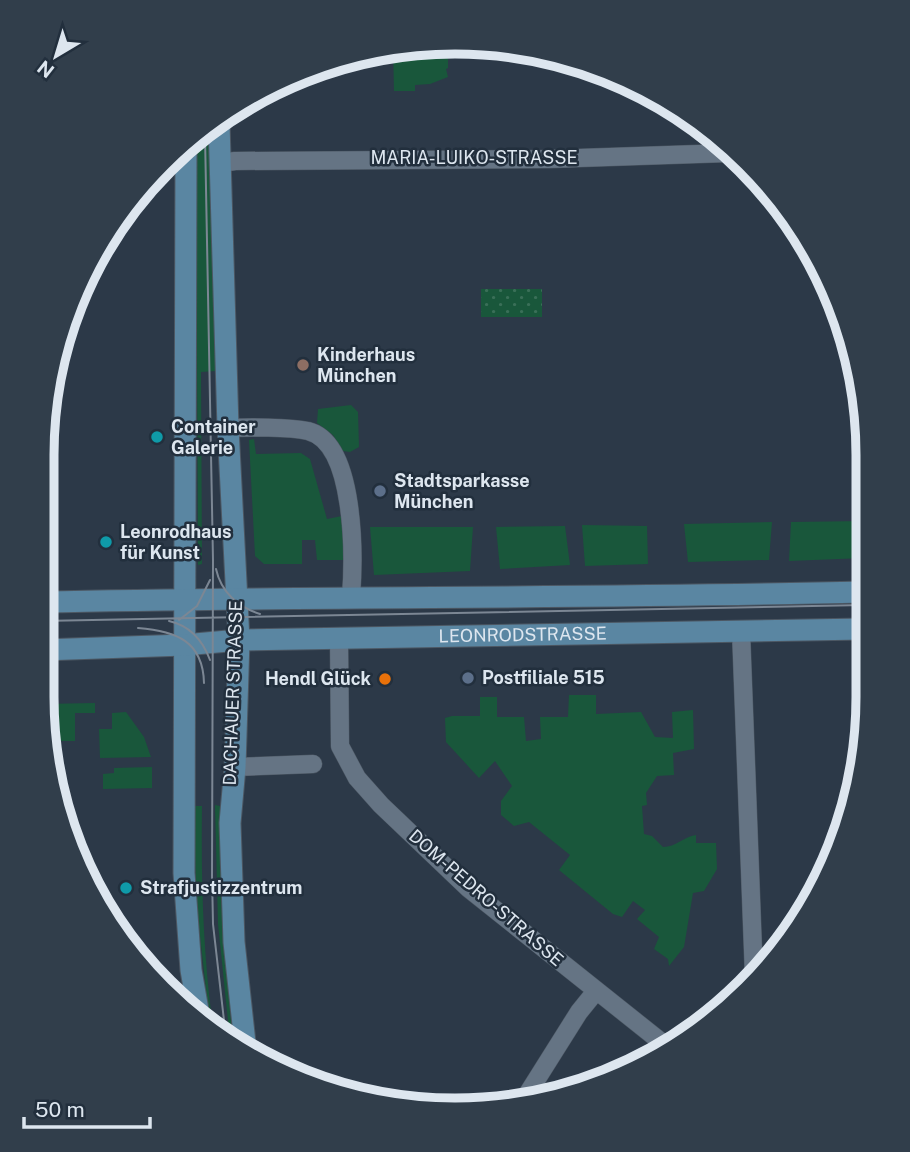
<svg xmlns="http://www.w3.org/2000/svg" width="910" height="1152" font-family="'Public Sans',sans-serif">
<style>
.green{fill:#19573b}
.park{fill:url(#park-dots)}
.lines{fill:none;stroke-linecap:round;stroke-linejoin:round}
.street-casing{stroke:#4c5763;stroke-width:19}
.secondary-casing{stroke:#4c5763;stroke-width:23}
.street{stroke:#657484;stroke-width:18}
.secondary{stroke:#5a86a2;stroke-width:21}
.tram{stroke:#7c8794;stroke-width:2}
.education-dot{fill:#8d6e63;stroke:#222f3d;stroke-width:2.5}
.culture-dot{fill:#0f9aa8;stroke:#222f3d;stroke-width:2.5}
.service-dot{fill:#5c6f8a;stroke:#222f3d;stroke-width:2.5}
.food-dot{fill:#e8710a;stroke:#222f3d;stroke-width:2.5}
.labels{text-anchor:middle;stroke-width:5;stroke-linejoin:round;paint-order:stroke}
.street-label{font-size:18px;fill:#dde6ef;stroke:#222f3d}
.poi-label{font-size:18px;font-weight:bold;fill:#dde6ef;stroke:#222f3d;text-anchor:start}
.rim{fill:none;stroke:#dde6ef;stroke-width:9}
</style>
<defs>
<pattern id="park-dots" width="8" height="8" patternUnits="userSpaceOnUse" patternTransform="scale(1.75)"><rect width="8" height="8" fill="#19573b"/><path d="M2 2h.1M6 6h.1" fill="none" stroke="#3a6f58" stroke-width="1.8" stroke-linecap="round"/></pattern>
</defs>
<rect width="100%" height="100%" fill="#2c3948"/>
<path class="green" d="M399,46l49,3v19l-2,1 2,8 -18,7 -15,1v6h-21l-1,-43z
M210,131l6,240 -15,1 1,192 -4,1 -2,-421z
M351,405l7,7 1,35 -9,5 -7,-1 -10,-16 -16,-12 1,-14z
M254,439l2,15 45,-1 9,6 17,60 15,-3 4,44h-29l-2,-20h-13v24h-38l-9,-8 -6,-116z
M865,521l-1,37 -75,3 2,-39z
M772,522l-3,38 -81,2 -4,-38z
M582,525l65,1 1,38 -63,2z
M565,526l5,39 -70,4 -4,-42z
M370,527h103l-3,44 -96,4z
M569,695h27v19l45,-2 14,25 18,1 -1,-26 21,-2 1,39 -21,4 1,22 -17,1 -11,17 1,12 -5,1 2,28 8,2 11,11c13,0 20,-10 33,-12v8h20l1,26 -13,22 -11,2 -9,54 -15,19 -1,-7 -14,-10 5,-12 -22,-18 8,-9 -12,-9 -11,16 -9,-3 -54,-44 11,-15 -41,-33 -15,4 -13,-11v-14l11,-15 -17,-25 -16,17 -33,-36 -1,-24 7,-2h28v-19h17v20h27l2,24 15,-2 -1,-22h28z
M95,703v10h-20v28h-27l-5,-37z
M126,712l18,25 7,20 -51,1 -1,-29h13v-16z
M152,767v21l-49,1v-15l11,-1v-5z
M215,805l5,1 2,117 11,120 -3,-3 -12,-116z
M194,806h8c-1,75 1,147 11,221l-3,-2 -14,-125z"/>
<path class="park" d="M481,289h61v28h-61z"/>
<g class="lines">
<g class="street-casing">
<path id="street" d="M221,163l14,-2 314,-2 179,-6
M228,428c20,-1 61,-1 80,3 48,12 46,127 43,166
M741,631l13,346
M339,639l1,107 17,32 24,27 87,83 202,161
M235,767l78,-3
M523,1101l56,-89 17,-21"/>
</g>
<g class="secondary-casing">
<g id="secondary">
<path d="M219,123l9,305 11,212 -4,127 -5,56 4,119 12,110"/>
<path d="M186,152l-2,721 7,97 8,46"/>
<path d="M42,602c274,-6 548,-3 822,-10"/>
<path id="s1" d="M42,650l142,-5 55,-5 624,-11"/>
</g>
</g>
<use href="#street" class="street"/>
<use href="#secondary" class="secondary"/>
<path class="tram" d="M205,135l8,425 -1,316 1,48 13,114
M216,569c5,23 22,38 44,45
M179,620l18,-14 13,-26
M42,621l822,-16
M169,621c22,5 34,20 41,39
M138,628c38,3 65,13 66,55"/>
</g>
<circle class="education-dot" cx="303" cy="365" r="7"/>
<g class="culture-dot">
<circle cx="157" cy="437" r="7"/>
<circle cx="106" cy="542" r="7"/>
<circle cx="126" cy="888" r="7"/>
</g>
<g class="service-dot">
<circle cx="380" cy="491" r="7"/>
<circle cx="468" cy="678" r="7"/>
</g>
<circle class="food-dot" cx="385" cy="679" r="7"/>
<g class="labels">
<g class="street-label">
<text x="474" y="164">MARIA-LUIKO-STRASSE</text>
<text dy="6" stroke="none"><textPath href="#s1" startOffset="481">LEONRODSTRASSE</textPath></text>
<text transform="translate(233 693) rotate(-88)" y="6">DACHAUER STRASSE</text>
<text transform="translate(486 898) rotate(41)" y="6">DOM-PEDRO-STRASSE</text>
</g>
<g class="poi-label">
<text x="317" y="361">Kinderhaus<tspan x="317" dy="21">München</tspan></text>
<text x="171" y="433">Container<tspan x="171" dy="21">Galerie</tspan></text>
<text x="394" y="487">Stadtsparkasse<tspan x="394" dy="21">München</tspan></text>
<text x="120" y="538">Leonrodhaus<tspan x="120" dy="21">für Kunst</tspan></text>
<text x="482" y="684">Postfiliale 515</text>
<text x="371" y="685" text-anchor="end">Hendl Glück</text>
<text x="140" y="894">Strafjustizzentrum</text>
</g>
</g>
<path d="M0 0H910V1152H0ZM455 54H455A401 401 0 0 1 856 455V697A401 401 0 0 1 455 1098H455A401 401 0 0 1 54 697V455A401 401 0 0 1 455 54Z" fill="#313e4b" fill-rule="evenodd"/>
<path class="rim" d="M455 54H455A401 401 0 0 1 856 455V697A401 401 0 0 1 455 1098H455A401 401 0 0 1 54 697V455A401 401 0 0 1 455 54Z"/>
<g transform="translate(56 56) rotate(218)" stroke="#222f3d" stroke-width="5" paint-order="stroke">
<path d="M0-5L12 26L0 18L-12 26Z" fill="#dde6ef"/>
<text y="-10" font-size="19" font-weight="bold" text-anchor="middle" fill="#dde6ef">N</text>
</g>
<path d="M24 1117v10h126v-10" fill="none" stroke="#dde6ef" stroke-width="3.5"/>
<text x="35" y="1117" font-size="21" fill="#dde6ef" stroke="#222f3d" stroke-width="5" paint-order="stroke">50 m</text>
</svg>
